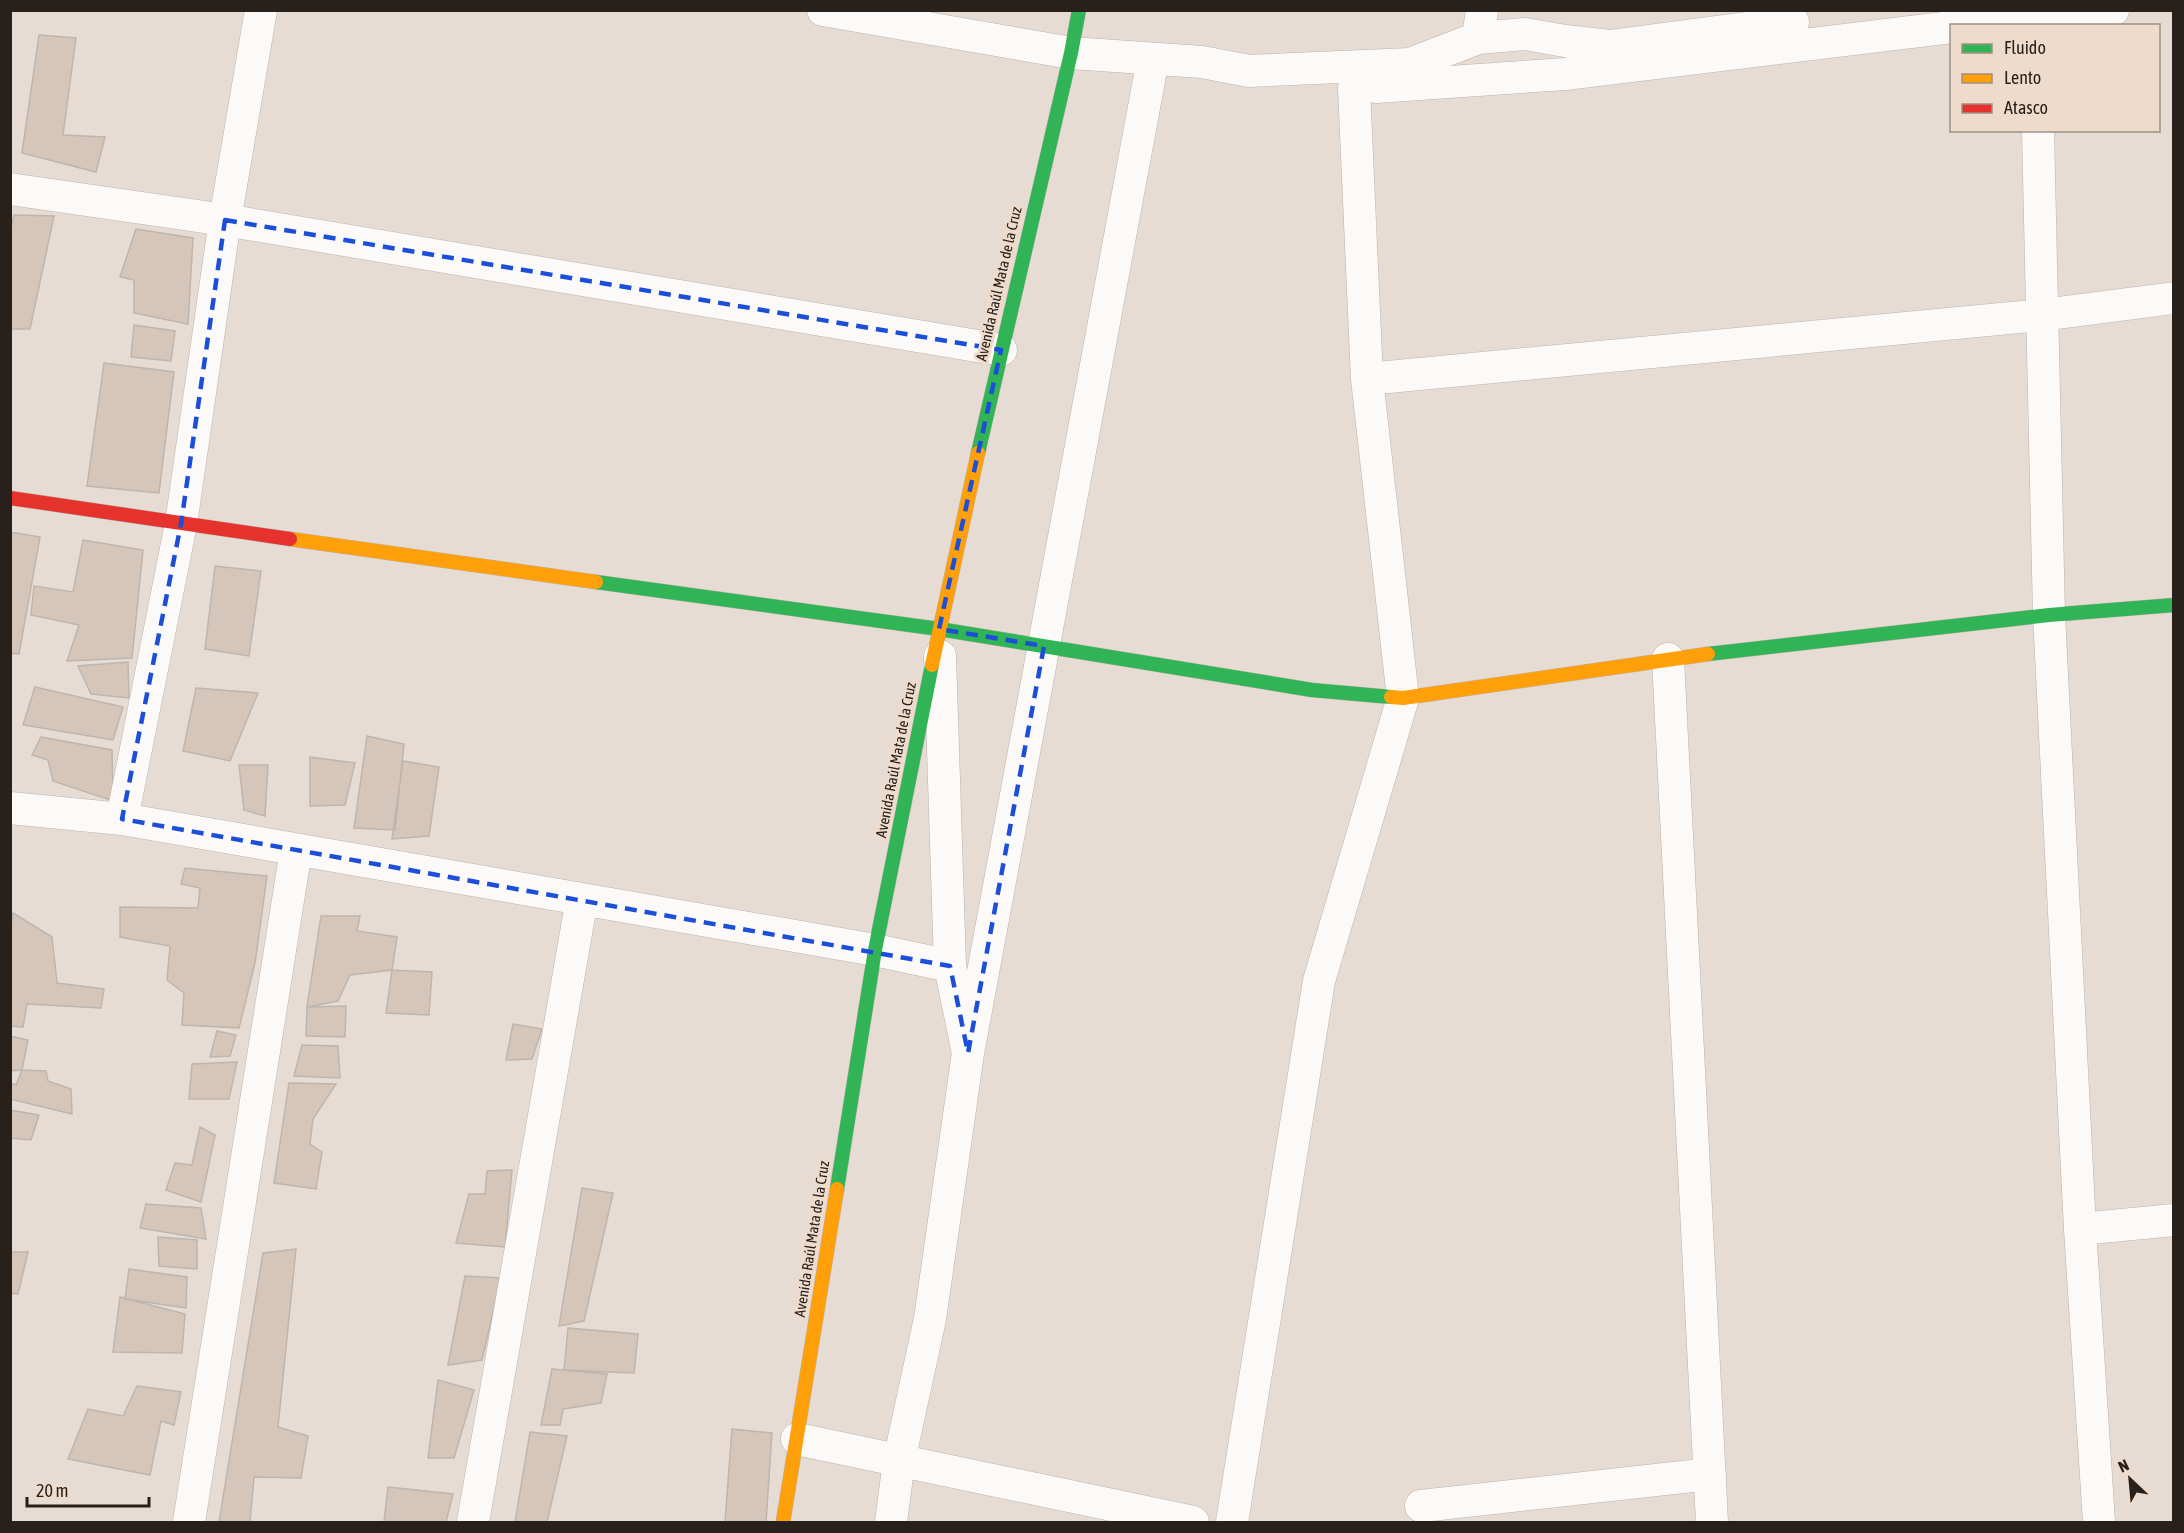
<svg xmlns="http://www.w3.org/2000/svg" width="2184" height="1533" font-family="'Asap Condensed',sans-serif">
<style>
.building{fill:#d6c6ba;stroke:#bdb5af;stroke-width:1.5}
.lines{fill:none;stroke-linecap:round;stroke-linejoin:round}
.street-casing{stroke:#bcb3ad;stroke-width:33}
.fast-casing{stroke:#bcb3ad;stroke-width:15}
.slow-casing{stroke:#bcb3ad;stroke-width:15}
.jam-casing{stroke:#bcb3ad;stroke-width:15}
.street{stroke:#fbfaf9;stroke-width:32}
.fast{stroke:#30b455;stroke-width:14}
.slow{stroke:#ff9f0a;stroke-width:14}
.jam{stroke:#e5322d;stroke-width:14}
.marked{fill:none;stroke:#1d4ed8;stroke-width:4.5;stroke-dasharray:12 8;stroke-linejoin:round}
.labels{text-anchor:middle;stroke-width:6;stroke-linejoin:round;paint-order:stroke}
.street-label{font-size:15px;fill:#28211b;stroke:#efdbcc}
</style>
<rect width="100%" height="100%" fill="#e7dcd4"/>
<path class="building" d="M39,35l37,3 -13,97 42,2 -9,35 -74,-19z
M14,215l40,1 -24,113h-20v-96z
M136,229l57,9 -5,86 -54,-11v-33l-14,-3z
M134,325l41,6 -4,30 -40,-4z
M104,363l70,9 -15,121 -72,-7z
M10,532l30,5 -21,117 -9,-1z
M83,540l60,10 -11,108 -65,3 12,-36 -48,-10 3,-29 39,6z
M215,566l46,5 -12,85 -44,-7z
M128,662l1,36 -38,-4 -13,-28z
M35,687l88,20 -10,33 -90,-15z
M196,688l62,5 -28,68 -47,-10z
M367,736l37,8 -9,86 -41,-2z
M41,737l71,13 1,51 -60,-20 -5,-21 -16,-5z
M310,757l45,6 -10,42 -35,1z
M403,761l36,6 -10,69 -37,3z
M239,765h29l-3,51 -21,-6z
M185,868l82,8 -12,87 -16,65 -57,-3 2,-32 -17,-13 3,-34 -50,-9v-30l78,1 2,-20 -19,-4z
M13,913l39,24 5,46 47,6 -3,19 -74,-4 -4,23 -13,-1v-91z
M321,916h39l-3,15 40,6 -5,33 -42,5 -12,26 -31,6z
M392,970l40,2 -3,43 -43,-2z
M346,1006l-1,31 -39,-1 1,-29z
M513,1024l29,5 -10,30 -26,1z
M217,1031l19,4 -6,21 -20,1z
M10,1036l18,4 -6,30 -12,1z
M302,1045l36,1 2,32 -46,-2z
M237,1062l-8,37h-40l3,-35z
M22,1070l24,1 2,10 23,8 1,25 -62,-15v-16l6,2z
M289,1083l47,1 -23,35 -3,25 12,8 -6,37 -42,-6z
M10,1110l29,5 -8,25 -21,-2z
M200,1127l15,8 -14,67 -35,-12 9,-27 17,2z
M512,1170l-7,77 -49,-4 13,-49h16l2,-23z
M582,1188l31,5 -29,128 -25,5z
M146,1204l55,4 5,31 -66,-11z
M158,1237l39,3v29l-38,-3z
M296,1249l-18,178 30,9 -7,42 -47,-1 -4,45h-31l44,-269z
M10,1252h18l-10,42 -8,-1z
M129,1269l58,8 -1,31 -61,-9z
M465,1276l36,2 -19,82 -34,5z
M120,1297l65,17 -3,39 -69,-1z
M568,1328l70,6 -4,39 -70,-3z
M552,1369l55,5 -6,29 -38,6 -3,16h-19z
M438,1380l36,10 -20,68h-26z
M137,1386l44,6 -7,33 -13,-4 -11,54 -82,-16 20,-50 35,7z
M732,1429l40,4 -6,89h-41z
M530,1432l37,4 -20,86h-32z
M388,1487l65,7 -7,28h-62z"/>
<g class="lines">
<g class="street-casing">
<path id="street" d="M823,10l248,43 131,9 47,9 161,-7 68,-26 47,-4 40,7 45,5 183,-24
M1964,26l149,-16
M1478,38l4,-28
M1376,87l189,-13 387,-47
M2038,130l11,485 31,614 19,293
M10,189l215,31 776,130
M1367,379l675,-64 132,-17
M1668,659l44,863
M10,808l112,11 753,131 75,16
M122,819l59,-295 44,-304 36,-210
M968,1053l185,-994
M2080,1229l94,-9
M797,1439l396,83
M1421,1506l289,-32
M189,1522l107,-672
M473,1522l109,-623
M891,1522l8,-61 31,-142 38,-266 -18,-87 -10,-310
M1232,1522l87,-541 84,-283 -36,-319 -13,-291"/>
</g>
<g class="fast-casing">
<path id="fast" d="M978,453l93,-400 8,-43
M596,582l343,47 373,61 79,7
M1708,654l341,-39 125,-10
M837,1189l38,-239 57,-285"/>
</g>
<g class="slow-casing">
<path id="slow" d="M290,539l306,43
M932,665l46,-212
M1391,697l12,1 305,-44
M783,1522l54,-333"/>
</g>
<g class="jam-casing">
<path id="jam" d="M10,498l280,41"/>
</g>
<use href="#street" class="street"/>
<use href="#fast" class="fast"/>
<use href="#slow" class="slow"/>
<use href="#jam" class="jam"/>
</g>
<path class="marked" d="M225,220l776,130 -62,279 105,17 -76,407 -18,-87 -828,-147 59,-295z"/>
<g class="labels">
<g class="street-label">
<text transform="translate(999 284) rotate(-77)" y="5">Avenida Raúl Mata de la Cruz</text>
<text transform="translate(896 760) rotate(-79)" y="5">Avenida Raúl Mata de la Cruz</text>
<text transform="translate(812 1239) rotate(-81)" y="5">Avenida Raúl Mata de la Cruz</text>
</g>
</g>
<rect width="2184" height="1533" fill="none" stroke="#28211b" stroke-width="24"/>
<rect x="1950" y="24" width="210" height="108" fill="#efdbcc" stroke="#9f9185" stroke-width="1.5"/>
<rect x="1962" y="44" width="30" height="9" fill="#30b455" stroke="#9f9185" stroke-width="1.5"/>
<text x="2004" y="54" font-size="18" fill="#28211b">Fluido</text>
<rect x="1962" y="74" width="30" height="9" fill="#ff9f0a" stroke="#9f9185" stroke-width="1.5"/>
<text x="2004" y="84" font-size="18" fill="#28211b">Lento</text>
<rect x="1962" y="104" width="30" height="9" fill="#e5322d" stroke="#9f9185" stroke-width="1.5"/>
<text x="2004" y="114" font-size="18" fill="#28211b">Atasco</text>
<g transform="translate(2130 1479) rotate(334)" stroke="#efdbcc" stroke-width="4.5" paint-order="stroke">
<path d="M0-4.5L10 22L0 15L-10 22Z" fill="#28211b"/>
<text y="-9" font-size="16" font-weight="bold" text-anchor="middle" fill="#28211b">N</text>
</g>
<path d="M27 1497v9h122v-9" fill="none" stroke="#28211b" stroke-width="3"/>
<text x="36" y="1497" font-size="18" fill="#28211b" stroke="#efdbcc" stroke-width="4.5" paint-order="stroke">20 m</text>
</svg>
